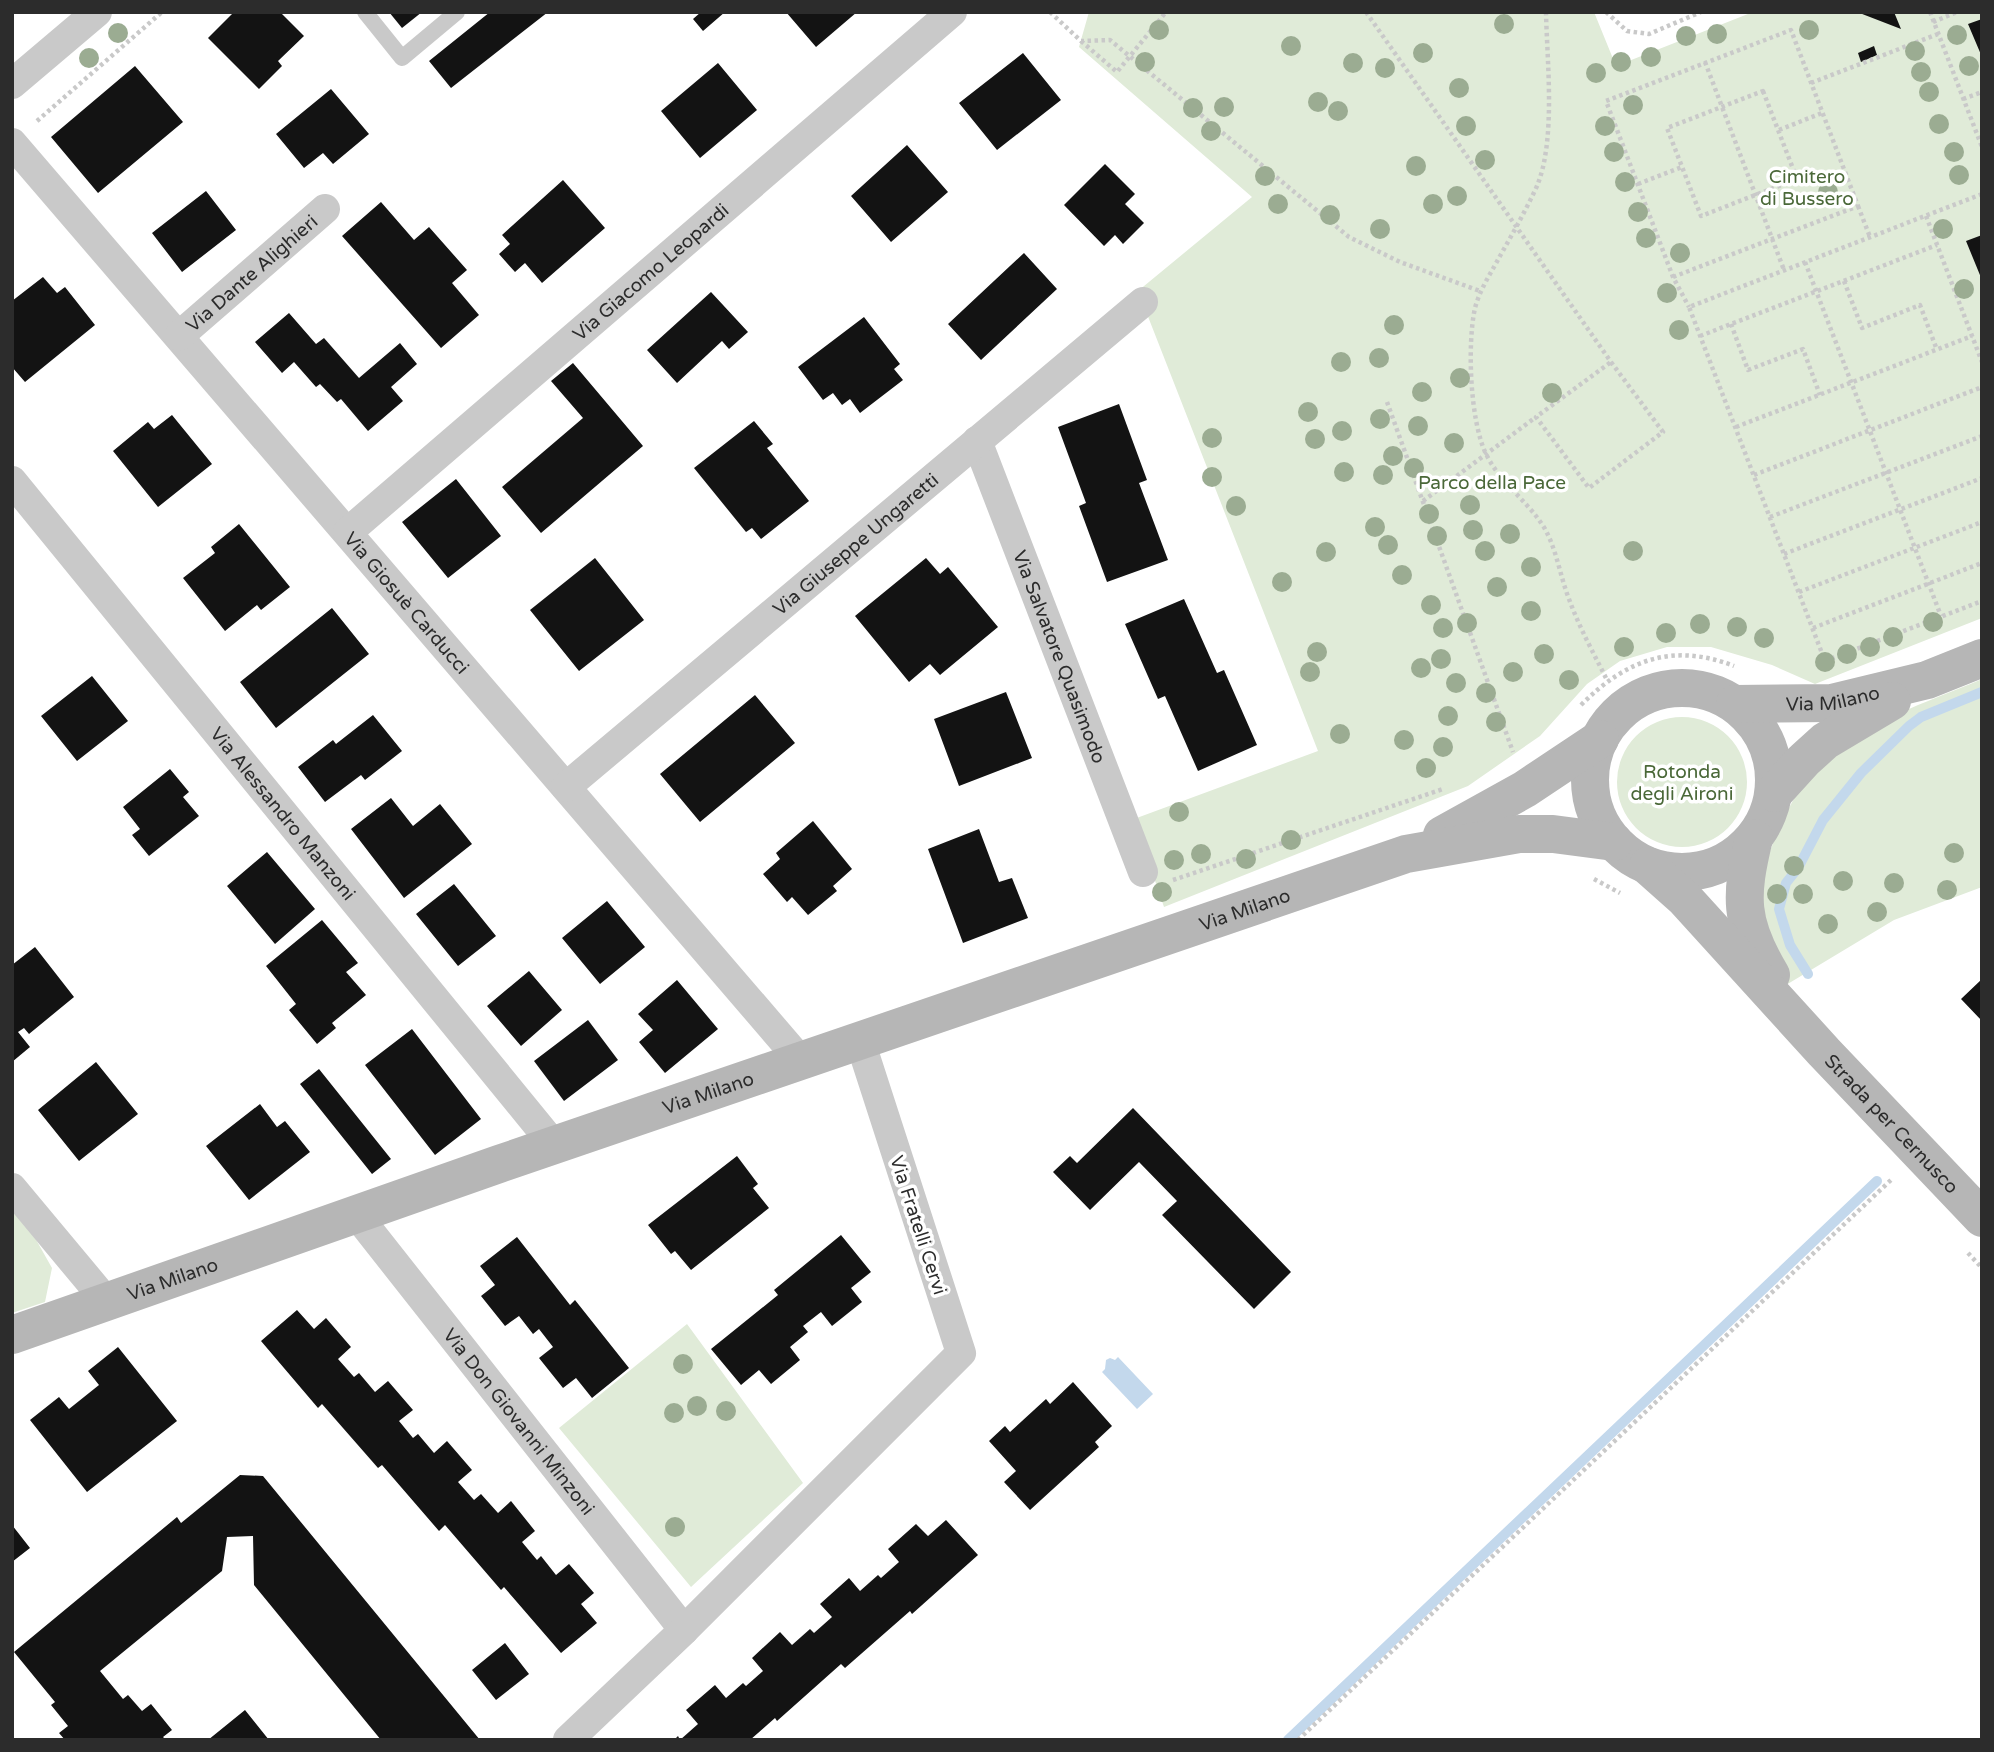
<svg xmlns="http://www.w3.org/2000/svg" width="1994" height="1752" font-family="'Varela Round',sans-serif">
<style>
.green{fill:#e0ebd8}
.water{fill:#c3d8ec}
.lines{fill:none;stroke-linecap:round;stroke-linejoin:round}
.stream{stroke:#c3d8ec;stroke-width:10}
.building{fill:#131313}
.path{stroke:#c9c9c9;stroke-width:4.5;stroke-dasharray:3.5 3.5;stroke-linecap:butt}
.lane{stroke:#c9c9c9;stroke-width:16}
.street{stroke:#c9c9c9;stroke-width:30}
.secondary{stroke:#b6b6b6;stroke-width:38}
.tree{fill:#9bac92}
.labels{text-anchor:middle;stroke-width:7;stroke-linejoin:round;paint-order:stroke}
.park-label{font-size:19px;fill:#4a6838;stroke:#fff}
.street-label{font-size:19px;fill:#2c2c2c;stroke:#fff}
</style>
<rect width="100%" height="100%" fill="#fff"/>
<path class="green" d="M1089,12h505l22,54 137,-54h229v606l-167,66 -43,-19 -61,-18h-44l-47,14 -33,23 -47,52 -72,50 -304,121 -30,-88 184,-68 -180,-460 114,-94 -173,-150z
M1982,679v208l-88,33 -108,65 -33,-89c13,-33 24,-69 42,-99 40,-67 119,-89 187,-118z
M1617 782a65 65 0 1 1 130 0a65 65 0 1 1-130 0Z
M12,1197l40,71 -7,34 -33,11z
M687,1324l116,159 -112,104 -132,-159z"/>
<path class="water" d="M1118,1357l35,37 -16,15 -35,-37 3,-3 1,-9 4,-2 5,2z"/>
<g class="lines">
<path class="stream" d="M1808,974l-18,-29 -11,-36 7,-26 12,-15 25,-48 38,-47 48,-47 12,-9 61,-25
M1288,1740l589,-559"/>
</g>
<path class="building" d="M234,12h46l24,24 -26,25 4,5 -23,23 -51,-51z
M389,12h33l-20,16z
M490,12h58l-97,76 -22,-27z
M701,12h24l-22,19 -10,-12z
M786,12h71l-41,35z
M1857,12h37l7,17z
M1982,19v38l-14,-33z
M1874,46l3,9 -16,7 -3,-9z
M1023,53l38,47 -64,50 -38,-47z
M718,63l39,47 -57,48 -39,-47z
M135,66l48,56 -85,71 -47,-56z
M331,89l38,45 -36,30 -10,-11 -19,15 -28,-34z
M907,145l41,47 -57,50 -40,-46z
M1105,164l30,30 -10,10 19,19 -21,21 -8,-9 -11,11 -40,-41z
M563,180l42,48 -63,55 -17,-20 -10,9 -16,-18 11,-10 -8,-9z
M206,191l30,39 -54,42 -30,-39z
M381,202l33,38 15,-13 38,43 -15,13 27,32 -38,33 -99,-112z
M1982,235v45l-16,-39z
M1024,253l33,36 -76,71 -33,-36z
M43,277l14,16 8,-6 30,38 -70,57 -13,-15v-66z
M711,292l37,40 -19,17 -7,-8 -45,42 -30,-33z
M289,313l27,31 8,-6 35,40 41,-35 17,21 -26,23 12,14 -35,30 -27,-32 -4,3 -17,-18 -4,3 -22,-25 -12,11 -27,-31z
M864,317l36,47 -6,5 9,11 -43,33 -10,-14 -8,6 -9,-12 -10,7 -25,-33z
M573,363l70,83 -102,87 -39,-46 81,-69 -32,-37z
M1119,404l28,76 -8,3 29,77 -61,22 -28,-76 7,-3 -28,-76z
M172,415l40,49 -54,43 -45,-56 35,-29 6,7z
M754,421l19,23 -6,4 42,53 -48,38 -9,-11 -6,4 -52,-64z
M456,479l45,57 -53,42 -46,-56z
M239,524l51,63 -29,23 -4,-5 -32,26 -42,-53 32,-25 -4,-6z
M595,558l49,62 -65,51 -49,-61z
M926,558l14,16 8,-7 50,60 -58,48 -10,-11 -21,18 -54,-66z
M1184,599l33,74 7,-3 33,75 -59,26 -33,-75 -7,3 -33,-75z
M332,608l37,46 -93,74 -36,-46z
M92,676l36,45 -51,40 -36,-45z
M1006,692l26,66 -73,28 -25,-67z
M755,695l40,48 -95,79 -40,-48z
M373,715l29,36 -37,29 -4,-5 -36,27 -27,-35 35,-27 3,4z
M170,769l19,23 -6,5 16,19 -50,40 -17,-21 8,-6 -17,-22z
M391,798l22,28 27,-22 32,40 -68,54 -53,-69z
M813,821l39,48 -19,17 4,5 -29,24 -16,-18 -5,5 -24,-28 17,-15 -4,-6z
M979,829l20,53 13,-4 16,40 -65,25 -35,-94z
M267,852l48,57 -40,35 -48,-58z
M454,884l42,52 -38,30 -42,-52z
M607,901l38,46 -45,37 -38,-46z
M322,920l36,43 -12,9 20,23 -34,28 4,5 -19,16 -28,-34 7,-6 -30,-38z
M35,947l39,50 -45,37 -5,-6 -6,4 12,15 -18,15v-97z
M529,971l33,39 -41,36 -34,-40z
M1982,979v42l-21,-22z
M677,980l41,49 -53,44 -26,-31 14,-12 -15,-16z
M588,1020l30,40 -54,41 -30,-40z
M412,1029l69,90 -46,36 -70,-90z
M96,1062l42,52 -59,47 -41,-51z
M319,1069l72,90 -19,15 -72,-90z
M260,1104l17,23 8,-6 25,31 -61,48 -43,-54z
M1133,1108l158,164 -37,37 -92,-94 15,-14 -38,-39 -49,48 -37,-38 17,-16 7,7z
M737,1156l21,28 -5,4 16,20 -78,62 -16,-19 -4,3 -23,-29z
M841,1235l30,37 -20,16 11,14 -30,24 -11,-14 -18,14 5,6 -18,15 10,13 -29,24 -12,-14 -18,15 -30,-36 67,-54 -4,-5z
M517,1237l53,68 5,-5 54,68 -37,30 -16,-20 -13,10 -24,-30 14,-11 -14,-18 -6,5 -14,-18 -14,10 -24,-30 14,-11 -15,-19z
M297,1310l17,19 12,-11 25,29 -13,12 16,18 5,-4 16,19 13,-11 25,29 -14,11 14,17 5,-4 16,19 13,-12 25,29 -14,12 16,18 7,-6 17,19 13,-12 24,30 -13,11 15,18 4,-4 15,19 13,-11 25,29 -13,11 16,19 -36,30 -57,-66 -3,3 -56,-65 -6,6 -57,-66 -4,3 -56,-64 -4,4 -57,-67z
M118,1347l59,74 -90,71 -57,-72 29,-23 10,12 30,-24 -11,-14z
M1073,1382l39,44 -17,16 4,5 -69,63 -26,-28 12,-11 -27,-30 16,-15 5,6 36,-33 4,5z
M240,1475l23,1 217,264h-99l-127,-155 -1,-49 -26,1 -5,34 -122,100 23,28 5,-4 14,16 9,-7 21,26 -9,7 3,3h-101l-6,-7 9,-7 -17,-21 4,-3 -41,-50 163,-135 4,6z
M946,1520l32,35 -66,59 -2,-3 -65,57 -4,-4 -64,57 -2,-3 -25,22h-76l4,-4 2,4 18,-16 -12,-14 29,-25 11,13 17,-15 3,3 17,-15 -11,-13 28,-26 12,13 18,-16 4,4 18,-16 -12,-13 29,-26 11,13 18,-16 3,3 18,-16 -11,-13 28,-25 12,12z
M12,1525l18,23 -18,14z
M505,1643l24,31 -33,26 -24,-30z
M245,1710l24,30h-61z"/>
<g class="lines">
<path class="path" d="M1050,12l31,29 29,-1 239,197 51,25 80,29
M1366,12l245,350
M1546,12c1,50 10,128 -9,174 -11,24 -24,47 -37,70 -9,17 -20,33 -25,52 -8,36 -5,113 11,146 14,29 43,48 59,75 12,22 15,47 24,70 10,28 25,55 38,81
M1606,12l21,19 22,3 52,-22
M1930,12l52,135
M1933,22l24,-10
M1081,41l36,31 49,-60
M1705,62l79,208
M1811,83l127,-49
M1763,91l34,88 -96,37 -34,-88z
M1963,99l19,-7
M37,121l125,-109
M1779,130l43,-17
M1638,184l44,-17
M1982,194l-293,113 136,354 157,-60
M1858,206l12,31
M1926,216l56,146
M1805,262l136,354
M1673,277l185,-71 -67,-176 -185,71 67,176 16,30
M1844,281l18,47 58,-23 17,45
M1731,324l17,46 55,-21 17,46
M1700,336l237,-91
M1611,362l52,70 -74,56 -53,-71z
M1387,402l126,350
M1736,427l236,-91
M1754,475l228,-88
M1423,501l113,-84
M1770,517l212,-81
M1784,554l198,-76
M1799,592l183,-70
M1813,628l169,-65
M1581,705c45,-45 91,-63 153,-39
M1594,879l26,14
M1173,880l270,-91
M1968,1253l14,15
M1298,1740l594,-561"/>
<path class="lane" d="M365,12l37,46 55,-46"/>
<g class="street">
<path d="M12,84l85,-72"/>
<path id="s1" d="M12,143l789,918"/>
<path id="s2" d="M179,336l146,-127"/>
<path id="s3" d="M977,441l166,431"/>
<path id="s4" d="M12,481l542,664"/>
<path id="s5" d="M348,532l604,-520"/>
<path id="s6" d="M566,787l577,-485"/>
<path d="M12,1188l95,114"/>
<path id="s7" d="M356,1214l328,416"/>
<path d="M568,1740l116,-110 277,-277 -101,-312"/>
</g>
<g class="secondary">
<circle cx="1682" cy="780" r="92"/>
<path id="s8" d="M1735,704l97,-1 95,-23 55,-22"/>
<path d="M1774,793l30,-33 21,-19 67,-40"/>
<path d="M1442,835l83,-46 75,-50"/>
<path d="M1754,838c-14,58 -15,84 17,137"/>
<path id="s9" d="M1648,866l36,32 140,154 158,166"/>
<path id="s10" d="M12,1335l487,-171 907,-310 113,-20h34l61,8"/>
</g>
</g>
<g class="tree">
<circle cx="1504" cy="24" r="10"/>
<circle cx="1159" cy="30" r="10"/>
<circle cx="1809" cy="30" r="10"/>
<circle cx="118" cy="33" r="10"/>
<circle cx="1717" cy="34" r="10"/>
<circle cx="1957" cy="35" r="10"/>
<circle cx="1686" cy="36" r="10"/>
<circle cx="1291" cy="46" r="10"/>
<circle cx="1915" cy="51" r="10"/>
<circle cx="1423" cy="53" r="10"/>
<circle cx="1651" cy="57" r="10"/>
<circle cx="89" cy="58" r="10"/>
<circle cx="1145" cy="62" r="10"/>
<circle cx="1621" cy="62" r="10"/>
<circle cx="1353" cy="63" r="10"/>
<circle cx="1969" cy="66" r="10"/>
<circle cx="1385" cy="68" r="10"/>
<circle cx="1921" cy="72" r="10"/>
<circle cx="1596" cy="73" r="10"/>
<circle cx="1459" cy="88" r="10"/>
<circle cx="1929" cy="92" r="10"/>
<circle cx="1318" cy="102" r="10"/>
<circle cx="1633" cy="105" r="10"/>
<circle cx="1224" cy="107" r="10"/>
<circle cx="1193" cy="108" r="10"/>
<circle cx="1338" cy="111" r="10"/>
<circle cx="1939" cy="124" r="10"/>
<circle cx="1466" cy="126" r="10"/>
<circle cx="1605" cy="126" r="10"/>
<circle cx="1211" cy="131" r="10"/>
<circle cx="1614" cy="152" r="10"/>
<circle cx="1954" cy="152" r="10"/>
<circle cx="1485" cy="160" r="10"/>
<circle cx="1416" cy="166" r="10"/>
<circle cx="1959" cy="175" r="10"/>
<circle cx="1265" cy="176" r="10"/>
<circle cx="1625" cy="182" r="10"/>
<circle cx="1828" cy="192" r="10"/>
<circle cx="1457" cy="196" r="10"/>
<circle cx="1278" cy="204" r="10"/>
<circle cx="1433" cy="204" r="10"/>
<circle cx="1638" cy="212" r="10"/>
<circle cx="1330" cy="215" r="10"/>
<circle cx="1380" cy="229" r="10"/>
<circle cx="1943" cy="229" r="10"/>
<circle cx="1646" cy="238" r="10"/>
<circle cx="1680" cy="253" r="10"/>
<circle cx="1964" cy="289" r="10"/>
<circle cx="1667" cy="293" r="10"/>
<circle cx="1394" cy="325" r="10"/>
<circle cx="1679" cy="330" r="10"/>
<circle cx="1379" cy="358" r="10"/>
<circle cx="1341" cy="362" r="10"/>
<circle cx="1460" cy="378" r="10"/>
<circle cx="1422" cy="392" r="10"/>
<circle cx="1552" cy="393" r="10"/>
<circle cx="1308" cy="412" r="10"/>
<circle cx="1380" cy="419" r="10"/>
<circle cx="1418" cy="426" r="10"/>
<circle cx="1342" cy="431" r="10"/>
<circle cx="1212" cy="438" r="10"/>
<circle cx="1315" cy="439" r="10"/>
<circle cx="1454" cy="443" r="10"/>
<circle cx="1393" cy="456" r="10"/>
<circle cx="1414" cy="468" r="10"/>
<circle cx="1344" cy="472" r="10"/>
<circle cx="1383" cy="475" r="10"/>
<circle cx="1212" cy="477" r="10"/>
<circle cx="1470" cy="505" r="10"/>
<circle cx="1236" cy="506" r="10"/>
<circle cx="1429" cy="514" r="10"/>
<circle cx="1375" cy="527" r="10"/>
<circle cx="1473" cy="530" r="10"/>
<circle cx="1510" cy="534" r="10"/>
<circle cx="1437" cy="536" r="10"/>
<circle cx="1388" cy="545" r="10"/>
<circle cx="1485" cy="551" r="10"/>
<circle cx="1633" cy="551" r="10"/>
<circle cx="1326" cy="552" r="10"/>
<circle cx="1531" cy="567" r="10"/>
<circle cx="1402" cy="575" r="10"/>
<circle cx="1282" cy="582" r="10"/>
<circle cx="1497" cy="587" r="10"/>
<circle cx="1431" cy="605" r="10"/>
<circle cx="1531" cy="611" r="10"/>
<circle cx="1933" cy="622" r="10"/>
<circle cx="1467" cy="623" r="10"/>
<circle cx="1700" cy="624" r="10"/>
<circle cx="1737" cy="627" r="10"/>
<circle cx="1443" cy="628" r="10"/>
<circle cx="1666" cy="633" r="10"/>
<circle cx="1893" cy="637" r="10"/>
<circle cx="1764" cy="638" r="10"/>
<circle cx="1624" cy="647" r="10"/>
<circle cx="1870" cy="647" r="10"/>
<circle cx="1317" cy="652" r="10"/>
<circle cx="1544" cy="654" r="10"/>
<circle cx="1847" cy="654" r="10"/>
<circle cx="1441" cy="659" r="10"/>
<circle cx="1825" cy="662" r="10"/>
<circle cx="1421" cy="668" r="10"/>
<circle cx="1310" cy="672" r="10"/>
<circle cx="1513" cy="672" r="10"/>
<circle cx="1569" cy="680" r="10"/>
<circle cx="1456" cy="683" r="10"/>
<circle cx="1486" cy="693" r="10"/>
<circle cx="1448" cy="716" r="10"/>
<circle cx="1496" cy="722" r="10"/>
<circle cx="1340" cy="734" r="10"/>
<circle cx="1404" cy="740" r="10"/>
<circle cx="1443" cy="747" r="10"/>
<circle cx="1426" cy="768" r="10"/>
<circle cx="1179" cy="812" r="10"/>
<circle cx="1291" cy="840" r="10"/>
<circle cx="1954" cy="853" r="10"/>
<circle cx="1201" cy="854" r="10"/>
<circle cx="1246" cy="859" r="10"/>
<circle cx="1174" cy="860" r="10"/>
<circle cx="1794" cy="866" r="10"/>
<circle cx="1843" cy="881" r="10"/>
<circle cx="1894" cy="883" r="10"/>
<circle cx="1947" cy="890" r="10"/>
<circle cx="1162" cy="892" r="10"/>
<circle cx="1777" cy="894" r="10"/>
<circle cx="1803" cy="894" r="10"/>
<circle cx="1877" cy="912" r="10"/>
<circle cx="1828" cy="924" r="10"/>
<circle cx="683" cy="1364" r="10"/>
<circle cx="697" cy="1406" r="10"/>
<circle cx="726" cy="1411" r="10"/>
<circle cx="674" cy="1413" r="10"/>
<circle cx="675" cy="1527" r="10"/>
</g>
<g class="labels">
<g class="park-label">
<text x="1807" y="183">Cimitero<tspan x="1807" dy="22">di Bussero</tspan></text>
<text x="1492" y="489">Parco della Pace</text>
<text x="1682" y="778">Rotonda<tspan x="1682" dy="22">degli Aironi</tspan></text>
</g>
<g class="street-label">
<text dy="7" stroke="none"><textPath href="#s5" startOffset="399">Via Giacomo Leopardi</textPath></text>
<text dy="7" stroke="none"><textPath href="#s2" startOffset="96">Via Dante Alighieri</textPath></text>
<text dy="7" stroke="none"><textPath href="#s6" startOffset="378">Via Giuseppe Ungaretti</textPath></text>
<text dy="7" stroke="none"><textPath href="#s1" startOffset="606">Via Giosuè Carducci</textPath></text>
<text dy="7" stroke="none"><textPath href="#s3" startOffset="231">Via Salvatore Quasimodo</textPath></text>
<text dy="7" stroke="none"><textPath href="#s8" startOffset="98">Via Milano</textPath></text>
<text dy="7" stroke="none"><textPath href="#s4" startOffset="429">Via Alessandro Manzoni</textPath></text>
<text dy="7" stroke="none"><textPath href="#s10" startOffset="1304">Via Milano</textPath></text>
<text dy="7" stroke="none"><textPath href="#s10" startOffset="737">Via Milano</textPath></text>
<text dy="7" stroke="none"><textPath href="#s9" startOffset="355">Strada per Cernusco</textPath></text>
<text transform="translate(919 1225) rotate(72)" y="7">Via Fratelli Cervi</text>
<text dy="7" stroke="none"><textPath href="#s10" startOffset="170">Via Milano</textPath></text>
<text dy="7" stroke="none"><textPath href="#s7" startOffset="264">Via Don Giovanni Minzoni</textPath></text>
</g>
</g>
<rect width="1994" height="1752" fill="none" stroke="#2c2c2c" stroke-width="28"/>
</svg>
